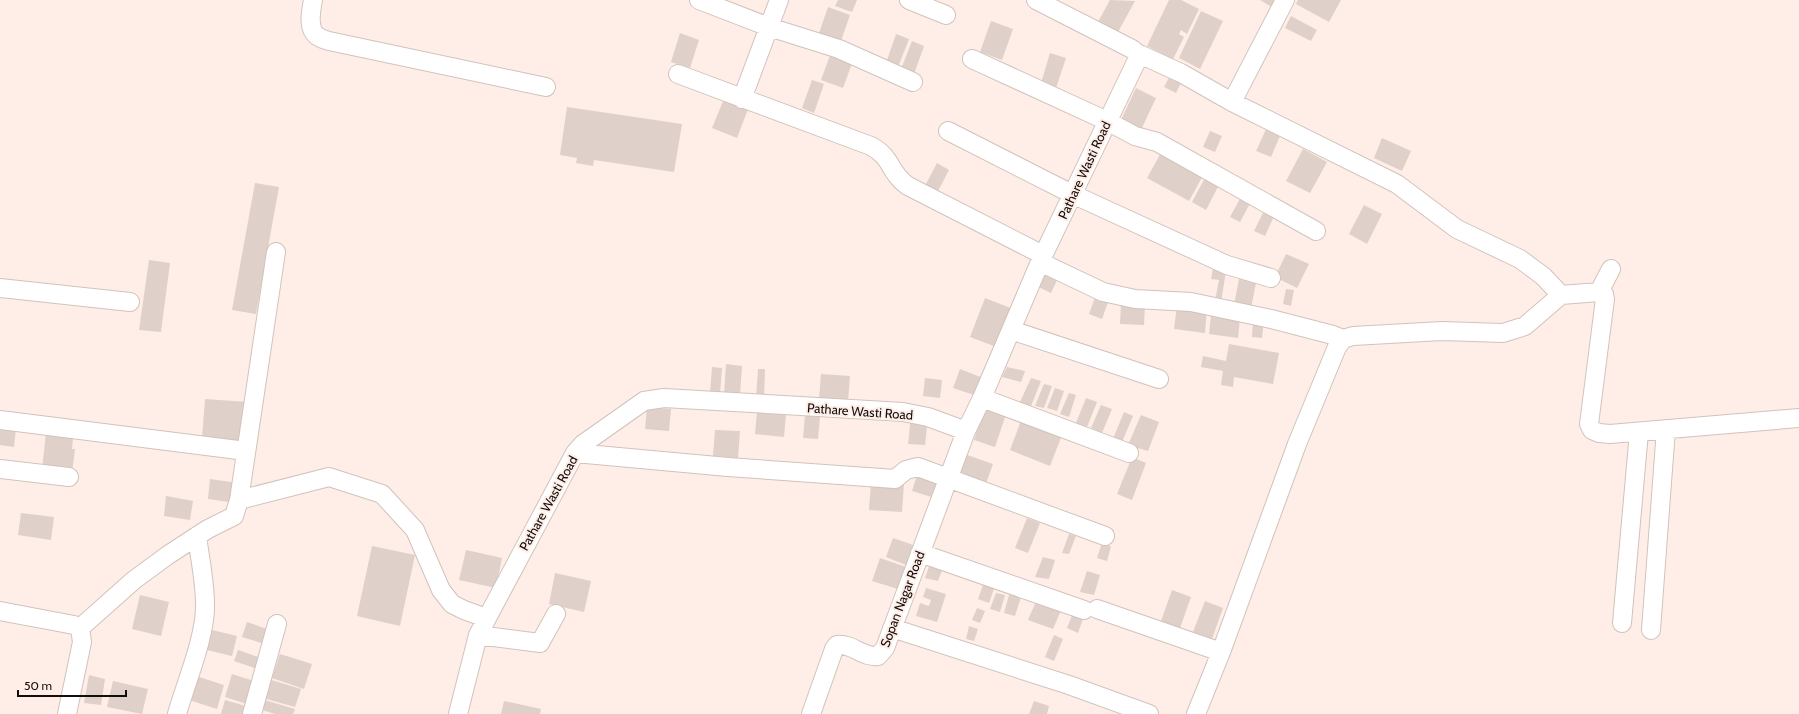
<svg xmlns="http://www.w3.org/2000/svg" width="1799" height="714" font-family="Cabin,sans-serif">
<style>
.building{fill:#dfd0c9}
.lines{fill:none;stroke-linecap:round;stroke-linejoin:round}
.minor-casing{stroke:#d1c3bb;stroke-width:20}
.minor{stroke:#fff;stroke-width:18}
.labels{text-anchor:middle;stroke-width:4;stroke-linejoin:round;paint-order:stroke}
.street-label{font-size:13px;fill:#130e0c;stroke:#feeee7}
</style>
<rect width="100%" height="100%" fill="#feeee7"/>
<path class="building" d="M838,0h19l-5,12 -17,-6z
M1110,0l25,1 -17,31 -20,-10z
M1169,0h12l18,9 -12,25 -6,-4 -2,4 5,3 -11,22 -26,-13z
M1260,0h20l-5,9z
M1298,0h43l-12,22 -33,-18z
M828,7l22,8 -9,26 -22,-8z
M1201,11l22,10 -23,48 -21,-11z
M1291,16l26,14 -6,11 -26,-13z
M991,21l22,8 -11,31 -22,-8z
M680,33l19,7 -9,28 -19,-6z
M896,34l13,5 -11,28 -12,-4z
M912,41l12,5 -10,28 -13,-5z
M832,50l22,8 -11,30 -22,-8z
M1050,53l16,5 -10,30 -15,-5z
M1172,72l11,7 -7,14 -12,-6z
M812,80l12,4 -10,29 -12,-5z
M1136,88l20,10 -16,34 -20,-10z
M726,94l24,10 -13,34 -25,-10z
M567,107l115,17 -8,48 -80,-12 -1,6 -17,-3 1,-5 -17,-3z
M1268,125l14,6 -11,26 -15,-6z
M1210,131l12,5 -7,16 -12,-5z
M1382,138l29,13 -9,20 -28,-13z
M1163,149l42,23 -16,29 -42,-23z
M1303,149l24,13 -17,31 -24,-12z
M937,163l12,7 -12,23 -12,-7z
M1207,174l14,7 -15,29 -14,-8z
M255,183l24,4 -23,127 -24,-4z
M1242,195l10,5 -12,22 -10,-5z
M1364,205l18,9 -15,30 -18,-10z
M1265,209l10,5 -10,22 -11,-5z
M1286,254l23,10 -12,24 -22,-11z
M149,260l21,3 -9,69 -22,-2z
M1043,266l17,8 -9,19 -17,-8z
M1213,268l13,3 -5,31 -6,-1 4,-21 -8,-1z
M1240,274l17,4 -6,30 -17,-3z
M1286,289l8,1 -3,16 -8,-2z
M1097,292l13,5 -8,22 -13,-5z
M985,298l28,11 -14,39 -29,-11z
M1121,303l24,1 -1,21 -24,-1z
M1177,305l30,3 -2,25 -31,-4z
M1211,315l29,3 -2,20 -29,-4z
M1253,319l11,1 -2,18 -10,-1z
M1229,344l50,9 -6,31 -39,-7 -1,10 -12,-2 2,-14 -22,-4 2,-11 23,5z
M726,364l16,2 -2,30 -16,-1z
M712,367l10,1 -2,26 -10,-1z
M1007,367l18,4 -4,11 -19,-5z
M758,369h7l-1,29h-8z
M960,369l23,9 -6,18 -24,-8z
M821,374l29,2 -2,25 -29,-2z
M925,378l17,2 -2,18 -17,-2z
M1031,378l10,3 -10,25 -11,-4z
M1044,384l8,2 -8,22 -9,-2z
M1055,388l9,3 -7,20 -10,-3z
M1069,393l7,2 -7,22 -9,-3z
M1086,398l11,4 -10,25 -11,-4z
M205,399l42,3 -3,40 -42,-4z
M1101,405l11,4 -10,24 -11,-5z
M647,407l24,2 -2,22 -24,-2z
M985,407l21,7 -11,33 -21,-7z
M757,412l29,3 -2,22 -29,-3z
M1124,412l9,4 -11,26 -9,-3z
M805,415l15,2 -2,22 -15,-1z
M1141,415l18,7 -11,29 -20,-6z
M911,416l17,2 -3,27 -17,-1z
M1022,418l40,17 -12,31 -40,-16z
M0,426l16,2 -2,19 -14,-2z
M715,430l25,1 -2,27 -25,-2z
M46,433l27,4 -1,12h3l-3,24 -30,-4z
M967,455l26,9 -8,22 -26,-10z
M1132,457l14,6 -14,37 -15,-6z
M917,475l25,7 -4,17 -26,-8z
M210,479l28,4 -2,20 -28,-4z
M871,482l33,2 -2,28 -33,-2z
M166,496l27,5 -3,19 -26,-4z
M21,513l33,4 -3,23 -33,-5z
M1027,518l13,5 -12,30 -13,-5z
M1069,534l7,2 -7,18 -7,-1z
M893,538l26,9 -8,20 -25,-10z
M1102,543l9,3 -4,15 -10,-3z
M372,546l43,9 -15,71 -43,-10z
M466,550l36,8 -6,30 -37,-8z
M1043,557l12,3 -6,19 -14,-2z
M880,558l29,10 -8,22 -29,-9z
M931,561l13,4 -6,16 -13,-3z
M1087,571l13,4 -6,20 -14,-3z
M555,573l36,8 -7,31 -35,-8z
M984,582l11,4 -6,17 -11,-4z
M926,588l20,6 -9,28 -21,-6 4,-13 9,3 2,-6 -8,-3z
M1172,590l19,7 -11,31 -19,-7z
M996,593l9,2 -5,17 -10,-3z
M140,595l29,7 -8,34 -29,-7z
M1009,595l12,2 -6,19 -11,-3z
M1037,599l25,9 -9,21 -25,-9z
M1205,601l18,7 -11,31 -19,-7z
M977,608l8,3 -5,12 -8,-3z
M1073,613l11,3 -6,17 -11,-5z
M247,622l26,9 -5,14 -26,-8z
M969,626l9,3 -4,12 -8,-2z
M212,630l25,6 -5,20 -25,-6z
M1054,635l9,4 -9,22 -9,-4z
M238,650l26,9 -4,11 -26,-9z
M280,654l32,10 -8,25 -32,-11z
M232,674l25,8 -7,23 -25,-8z
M89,675l16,4 -4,26 -17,-2z
M196,676l28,9 -7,24 -28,-9z
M268,679l33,10 -6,18 -32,-9z
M113,681l35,8 -6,25 -35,-7z
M261,699l34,10 -2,5h-18l-16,-5z
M225,700l24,7 -2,7h-26z
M504,701l37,8 -1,5h-39z
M1034,701l15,5 -2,8h-18z"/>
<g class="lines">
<g class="minor-casing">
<path id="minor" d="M313,0c-2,11 -6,28 4,36 3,2 8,4 12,5l217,46
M699,0l70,27 70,22 74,33
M909,0l37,15
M1137,53l44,20 51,29 165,82 60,45 63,30 23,17 18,19
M972,59l135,62 28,15 22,6 159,89
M678,74l193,72c22,12 18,27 37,40l135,69
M742,99l37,-99
M1232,102l53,-102
M948,131l124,63 155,71 44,13
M1040,262l63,30 32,7 56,3 80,17 62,16 10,4
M0,288l130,14
M1599,292l12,-23
M1011,330l148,49
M982,398l147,55
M0,420l246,31
M575,453l153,14 167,12 11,-9 12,-3 187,69
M0,469l69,8
M239,500l90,-23 53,17 33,36 26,60 11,14 12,6 22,8
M920,553l164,57
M1097,609l124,43
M0,611l74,14 6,3 2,14 -15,72
M1622,623l17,-191
M80,628l54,-48 34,-25 40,-26 26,-13 5,-16 37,-248
M892,628l177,57 80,29
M1651,630l15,-201
M478,635l62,8 16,-29
M177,714c9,-32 29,-78 28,-110 0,-22 -5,-45 -8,-68
M252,714l25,-90
M458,714l20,-79 97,-182 8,-9 61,-43 20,-3 239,14 25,5 38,14
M811,714l23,-65 3,-4c15,-2 26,13 41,11l7,-8 81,-217 16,-33 58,-136 97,-202v-7l-5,-4 -96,-49
M1196,714l25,-62 76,-208 40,-97 6,-8 10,-3 89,-5 61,2 22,-7 36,-31 38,-3 5,2 1,5 -16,125 3,6 7,3 11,1 189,-16"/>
</g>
<use href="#minor" class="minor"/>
</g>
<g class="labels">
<g class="street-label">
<text transform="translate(1084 170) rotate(-65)" y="5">Pathare Wasti Road</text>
<text transform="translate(860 411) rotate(4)" y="5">Pathare Wasti Road</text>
<text transform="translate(548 503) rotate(-61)" y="5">Pathare Wasti Road</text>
<text transform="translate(902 599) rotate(-69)" y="5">Sopan Nagar Road</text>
</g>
</g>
<path d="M18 690v6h108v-6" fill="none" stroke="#130e0c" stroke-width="2"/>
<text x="24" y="690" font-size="12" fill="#130e0c" stroke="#feeee7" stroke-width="3" paint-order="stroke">50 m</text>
</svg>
